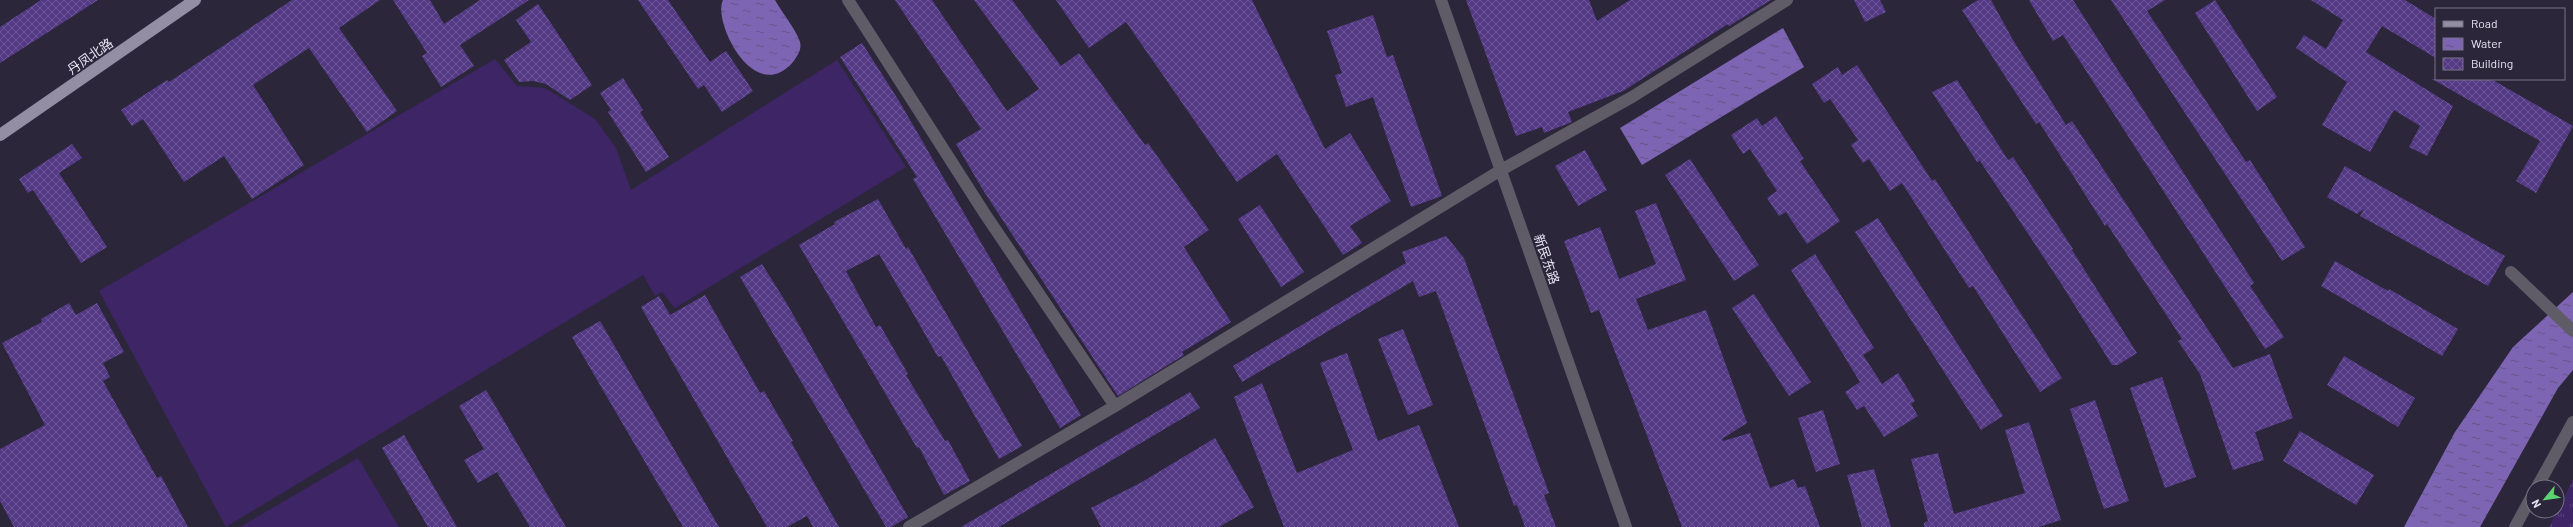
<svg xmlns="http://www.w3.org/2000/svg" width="2573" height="527" font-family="Barlow,'Noto Sans SC',sans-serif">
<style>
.grass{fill:url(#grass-tufts)}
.pitch{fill:#3d2566}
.water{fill:url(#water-ripples)}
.building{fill:url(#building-cross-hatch)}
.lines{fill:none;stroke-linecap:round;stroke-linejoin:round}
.minor{stroke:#5f5c67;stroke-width:12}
.major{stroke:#938ea4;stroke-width:12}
.labels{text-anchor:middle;stroke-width:3.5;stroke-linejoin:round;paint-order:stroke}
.street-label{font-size:13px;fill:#e7e4f2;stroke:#2c263b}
</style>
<defs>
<pattern id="grass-tufts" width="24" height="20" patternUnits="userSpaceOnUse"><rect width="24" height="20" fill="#3d2566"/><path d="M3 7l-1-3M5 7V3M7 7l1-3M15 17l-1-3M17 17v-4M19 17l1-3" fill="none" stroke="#59447c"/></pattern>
<pattern id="water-ripples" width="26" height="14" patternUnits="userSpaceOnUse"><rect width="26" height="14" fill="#7e65b4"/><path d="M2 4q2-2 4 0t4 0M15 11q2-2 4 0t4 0" fill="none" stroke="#645684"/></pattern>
<pattern id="building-cross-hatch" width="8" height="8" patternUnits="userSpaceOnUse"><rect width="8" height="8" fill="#543a85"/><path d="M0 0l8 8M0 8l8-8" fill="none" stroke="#6d5697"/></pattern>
</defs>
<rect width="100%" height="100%" fill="#2c263b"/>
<path class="grass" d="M2573,480v47h-24z"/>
<path class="pitch" d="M495,59l22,27 28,2 50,31 21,29 15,42 206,-130 69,107 -231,141 -13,-16 -7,4 -12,-21 -417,252 -127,-236z
M358,458l41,69h-159z"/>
<path class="water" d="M723,0h52c6,11 22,31 25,42 2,8 -3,14 -7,20 -39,45 -81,-41 -70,-62z
M1783,28l21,39 -162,98 -22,-37z
M2573,292v78l-15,18 -78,139h-76l51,-95 58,-85z"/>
<path class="building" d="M41,0h57l-98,63v-36z
M292,0h88l-41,28 58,83 -30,21 -58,-84 -56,37 51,80 -52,34 -28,-43 -40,26 -41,-63 -11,7 -11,-16 46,-30 2,2z
M393,0h37l14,24 36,-24h49l-69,45 14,21 -33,21 -19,-31 5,-3z
M638,0h30l42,62 16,-11 27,40 -31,21 -18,-27 -6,4z
M895,0h37l75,111 32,-22 -65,-89h38l49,66 18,-13 66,92 3,-2 61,87 -25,17 47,75 -49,30 2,3 -66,41 -135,-206 -27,-46 25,-15z
M1056,0h196l73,149 25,-16 41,68 -41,25 12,17 -19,12 -66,-101 -40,28 -111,-160 -37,26z
M1466,0h123l8,21 33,-21h141l-42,26 -1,-2 -105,67 -55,21 4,10 -28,11 -2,-6 -26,9z
M1854,0h26l6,12 -21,10z
M1978,0h13l22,40 53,85 6,-4 161,247 37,-14 23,64 -38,14 9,28 -31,10 -33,-96 -22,-33 4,-2 -75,-115 -2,2 -66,-104 -3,2 -74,-114z
M2029,0h44l181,283 -4,3 34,51 -19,12 -202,-314 -10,6z
M2111,0h54l-18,11 99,151 4,-2 55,87 -23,14z
M2215,0l62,97 -20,14 -62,-98z
M2311,0h94l31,19v39l-54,-32 -16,26 87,54 -26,50 -18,-9 11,-21 -26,-16 -24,42 -48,-27 25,-43 -51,-34 8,-13 22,14 17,-29z
M538,4l54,81 -22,15 -24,-16 -13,-3 -14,1 -15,-22 27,-18 -15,-22z
M1373,15l14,42 6,-2 49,141 -31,11 -38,-110 -27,10 -11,-32 7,-2 -15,-42z
M862,43l37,58 182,314 -21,13 -147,-249 4,-2 -77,-120z
M1857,65l75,116 3,-2 127,199 -22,14 -67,-106 -4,2 -67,-105 -12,8 -21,-32 -6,4 -12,-18 7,-5 -28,-41 -6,4 -12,-19 26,-17 4,8z
M623,78l20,32 -3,2 29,45 -23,15 -38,-60 3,-2 -11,-17z
M2432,79h59l82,47 -37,67 -20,-12 24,-40z
M1957,80l51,80 5,-3 60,92 -1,1 65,103 -19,12h-6l-52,-83 -80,-121 -3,1 -45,-70z
M1776,116l28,43 -4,2 40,60 -33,23 -21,-32 -7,4 -12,-18 10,-7 -27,-42 -7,5 -12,-19 26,-17 5,8z
M72,144l10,14 -23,15 48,74 -26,16 -48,-73 -5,3 -9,-14z
M1585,150l22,40 -29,16 -23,-40z
M1690,159l69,106 -25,16 -69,-106z
M2345,166l160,90 -17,30 -128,-70 4,-7 -7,5 -30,-17z
M878,199l28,50 2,-2 114,199 -23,13 -58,-103 -3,1 -59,-103 -33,17 30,56 4,-2 28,49 -2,1 39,66 3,-1 22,41 -26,14 -25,-48 -2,1 -118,-203 36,-21 -1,-2z
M1656,203l30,77 -50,19 12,31 58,-20 41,113 -25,16 1,2 27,-8 20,55 24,-9 4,9 7,-2 15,41h-138l-83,-217 -8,3 -27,-72 36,-14 19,52 37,-15 -21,-53z
M1260,205l44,67 -23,15 -43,-68z
M1878,218l125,198 -22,14 -126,-198z
M1446,236l18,22 85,235 -5,2 12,32h-31l-8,-22 -3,1 -78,-215 -17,6 -6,-16 -171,101 -9,-16 173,-103 -4,-11z
M1815,254l59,94 -11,7 19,29 16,-11 17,28 -4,3 7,12 -34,21 -20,-31 -7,4 -12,-18 15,-10 -69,-112z
M2335,261l53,30 1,-2 69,40 -16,27 -121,-70z
M762,264l25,40 121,213 -17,10h-5l-146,-250z
M1754,294l57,88 -22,14 -57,-88z
M705,295l55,98 4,-2 29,50 -2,1 48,85h-26l-6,-11 -20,11h-20l-126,-220 18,-11 11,19z
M69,303l7,12 21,-12 27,49 -21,11 7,14 -7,4 54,97 4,-2 27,51h-174l-14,-26v-52l45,-24 -43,-82 40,-21 -1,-3z
M600,321l119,206h-36l-111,-190z
M1403,329l30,76 -25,10 -30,-76z
M1347,353l31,88 41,-16 40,102h-175l-50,-130 28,-14 35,90 56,-23 -33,-87z
M2344,356l71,42 -17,29 -71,-42z
M2162,377l34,100 -31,11 -35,-100z
M486,390l80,137h-36l-33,-55 -19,11 -14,-23 20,-11 -25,-43z
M1190,392l10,16 -201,119h-38z
M2095,400l34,101 -25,8 -34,-100z
M1823,410l17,54 -24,8 -18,-54z
M2029,422l32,98 -22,7h-115v-4l4,-2 -17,-62 27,-6 16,61 71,-21 -20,-63z
M2300,431l74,44 -18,30 -73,-44z
M404,435l53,92h-29l-46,-79z
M1215,438l39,69 -35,20h-118l-10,-19 51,-26z
M1874,469l17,58h-29l-15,-52z"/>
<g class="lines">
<path class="minor" d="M848,0l137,214 130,192
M1441,0l185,527
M2511,272l62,59
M2537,487l36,-65
M909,527l206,-121 386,-236 131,-73 155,-97
M2515,527l18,-33"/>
<path class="major" d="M0,135l195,-135"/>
</g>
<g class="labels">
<g class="street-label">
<text transform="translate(90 56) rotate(-35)" y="5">丹凤北路</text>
<text transform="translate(1547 259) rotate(71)" y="5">新民东路</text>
</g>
</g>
<rect x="2435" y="8" width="130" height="72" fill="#2c263b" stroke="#777284"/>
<rect x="2443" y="21" width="20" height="6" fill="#938ea4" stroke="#777284"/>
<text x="2471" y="28" font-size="12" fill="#e7e4f2">Road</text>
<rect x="2443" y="38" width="20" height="12" fill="url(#water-ripples)" stroke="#777284"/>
<text x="2471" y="48" font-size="12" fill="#e7e4f2">Water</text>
<rect x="2443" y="58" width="20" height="12" fill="url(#building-cross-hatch)" stroke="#777284"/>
<text x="2471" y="68" font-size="12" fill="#e7e4f2">Building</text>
<g transform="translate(2545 499) rotate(241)"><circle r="19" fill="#2c263b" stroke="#777284"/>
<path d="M0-3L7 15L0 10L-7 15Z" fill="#5ad56f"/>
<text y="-6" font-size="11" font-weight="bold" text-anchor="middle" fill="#e7e4f2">N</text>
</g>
</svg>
